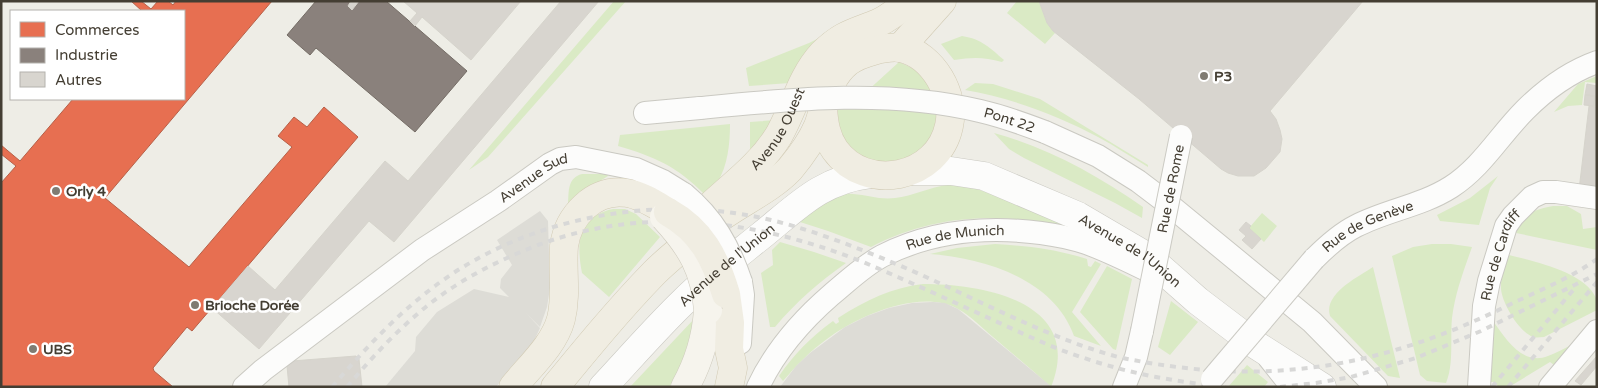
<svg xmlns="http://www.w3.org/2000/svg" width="1598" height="388" font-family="'Varela Round',sans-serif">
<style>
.green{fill:#daeac5}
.parking{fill:#dddcd6}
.shops{fill:#e76f51;stroke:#b66048}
.industry{fill:#8a817c;stroke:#756d66}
.building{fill:#d8d5cf;stroke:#d6d4cc}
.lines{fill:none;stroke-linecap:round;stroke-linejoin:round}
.minor-casing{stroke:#cac9c2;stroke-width:24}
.tertiary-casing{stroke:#cac9c2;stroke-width:29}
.secondary-casing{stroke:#cecabd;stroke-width:29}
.primary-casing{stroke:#d1cab3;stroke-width:29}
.minor{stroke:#fcfcfb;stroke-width:22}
.tertiary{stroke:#fcfcfb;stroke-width:28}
.secondary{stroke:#f6f4ed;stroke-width:28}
.primary{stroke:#f0ede2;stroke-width:28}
.rail{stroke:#d8d8d7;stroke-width:4;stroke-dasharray:6 6;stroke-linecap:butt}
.minor-bridge-casing{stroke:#cac9c2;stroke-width:24;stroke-linecap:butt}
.secondary-bridge-casing{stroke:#cecabd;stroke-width:29;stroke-linecap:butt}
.primary-bridge-casing{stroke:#d1cab3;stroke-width:29;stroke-linecap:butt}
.minor-bridge{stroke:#fcfcfb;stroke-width:22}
.secondary-bridge{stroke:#f6f4ed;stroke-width:28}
.primary-bridge{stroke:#f0ede2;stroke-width:28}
.poi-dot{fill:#807b72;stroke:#fff;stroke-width:2}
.labels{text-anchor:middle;stroke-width:5;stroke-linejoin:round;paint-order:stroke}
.poi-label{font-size:14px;font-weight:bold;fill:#443e33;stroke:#fff;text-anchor:start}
.street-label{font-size:14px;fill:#443e33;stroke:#fff}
</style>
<rect width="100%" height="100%" fill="#eeede6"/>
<path class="green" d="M614,1h12l-138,156 -19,13z
M1017,1h22l8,22 8,10 -10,11 -38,-31z
M823,36l-33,47 -41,3 -3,-18 63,-25z
M962,36c20,3 28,12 42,24l-2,2c-18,-5 -29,-5 -48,-2l-13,-16z
M899,62l15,7 11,11 7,13 6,25 -2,11 -15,22 -13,9 -29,4 -27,-12 -15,-20v-27l28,-12z
M1597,76v7l-12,-1 -3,23 -14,1 -14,6 24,-28z
M975,83l18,1 47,15 108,66v2c-17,-10 -33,-21 -50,-30 -41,-22 -87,-39 -133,-47z
M775,120l-25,32v-30z
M730,124c0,19 -2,42 -13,59 -3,4 -8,8 -12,12 -28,-29 -50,-38 -87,-49l2,-11z
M994,133c54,15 103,42 149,74l-1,11 -27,-15 -91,-45 -15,-9z
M582,174h25l1,2 -32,20 -8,8c1,-12 -1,-26 14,-30z
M1498,176l-8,12 -11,37 -39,-4 -3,-6 33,-17z
M948,185l17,1 15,4 72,25 17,12c-69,-15 -134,-13 -198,20l-43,-16 -28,-9c14,-14 31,-31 53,-28 15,1 27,6 42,4 18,-2 35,-11 53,-13z
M1553,206h14l14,8 2,15 14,-2v23l-81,-17c8,-20 17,-23 37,-27z
M613,209h12l11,5 24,23 -51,60 -27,-24c-6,-31 -4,-57 31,-64z
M1262,213l15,13 -13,16 -15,-14z
M780,242l34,10 32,11c-27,19 -50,39 -71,64h-5l-9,-54 12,-8 -1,-15z
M995,244c33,2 60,5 92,15l1,7 3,1 4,-6 6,3 -29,48 29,34 -27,-10c-20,-57 -90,-78 -144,-82l27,-6z
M1432,244h19l21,3c-8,23 -17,46 -20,71 -2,20 2,46 -6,65l-19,-2 -7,-6 -28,-119 21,-9z
M1509,255c24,6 76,17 87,43 1,3 1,8 1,12l-53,27c-4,0 -7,1 -11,0 -14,-5 -31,-34 -32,-48 -1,-11 5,-23 8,-34z
M1107,266l25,13 -16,71 -3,-1 -33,-37z
M1373,267l27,111 -12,-2 -58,-60c-7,-22 28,-39 43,-49z
M923,284c61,0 162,18 128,103 -19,-17 -38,-33 -58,-50 -11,-9 -22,-21 -35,-28 -38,-21 -100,7 -131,30 -17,12 -31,27 -44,42l-4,-5c15,-22 32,-39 54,-55l3,3 3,-2 -1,-4c28,-18 53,-30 85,-34z
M1171,301l27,21 -28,33 -12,-8z
M694,319c-4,24 -10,48 -25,68h-39z
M1493,321c13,18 29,45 55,35 8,-3 17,-8 25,-12l-15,24 -8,-6 -41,25h-10l-6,-5h-7z
M1247,365l21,17 -4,5h-36z"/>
<path class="parking" d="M540,211l8,10 2,67 -3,19 -7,20 -14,-14 14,15 -7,15 -37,44h-111l30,-36 1,-14 21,-25 37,-23 35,8 -9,-9 1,-9 11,-14 -15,-25z
M933,302l12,1 13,6 94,78h-272l16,-21 14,-13 35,-26 22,-11 22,-8 23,-5z"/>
<path class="shops" d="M131,1h10l10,8 7,-8h10l5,4 3,-4h96l-167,197 84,69 103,-120 -14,-11 16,-19 13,10 17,-20 34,30 -166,194 -5,-4 -34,41 1,3 19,16h-172v-204l15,-17 -15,-12v-9l19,16 53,-62h111v-88h-42z"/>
<path class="industry" d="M316,1h70l81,70 -52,61 -99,-84 -6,7 -23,-20z"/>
<path class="building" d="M351,1h8l-7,9 -4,-4z
M403,1h118l-50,59 -49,-43 -7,9 -5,-5 7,-8z
M561,1h38l-205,241 -25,-21 -110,128 -47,-41 36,-42 27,24 110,-129 23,20z
M1039,1h324l-93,110 6,8 4,11 2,9 -2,13 -14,16 -12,8h-16l-10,-3 -7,-4 -82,-70 -86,-68 -6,-8z
M1587,84l10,2v20h-3l1,-10 -10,-1z
M1585,95l10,1 -1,10 -10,-1z
M1589,106l8,1v85l-18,-2z
M1246,222l5,4 -2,2 12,11 -9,10 -10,-9 4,-4 -7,-6z
M356,356l3,3 3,28h-73l-2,-21 5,-5z
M1597,356v10l-16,19 -6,-4z"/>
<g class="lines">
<g class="minor-casing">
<g id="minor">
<path d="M645,113l55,-5"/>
<path d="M1045,132l53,24 40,25 29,22 145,119 64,65"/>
<path id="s1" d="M1314,259c13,-13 26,-25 42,-33 31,-16 65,-20 95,-39 31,-20 48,-51 74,-77 21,-21 44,-38 72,-48"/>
<path d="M740,343l3,-48 -2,-13"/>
<path d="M1269,358l23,29"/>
<path id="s2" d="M244,387l19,-17 159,-120 76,-49 52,-37 10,-5 16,-2 60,12 27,12 21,13"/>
<path id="s3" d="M758,387c17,-36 43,-66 73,-92 16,-13 32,-29 51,-39 49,-25 105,-30 159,-23 15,2 31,5 45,10 23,8 46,20 69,31"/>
<path d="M1124,387l12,-30 6,-26"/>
<path id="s4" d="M1479,387l5,-81 5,-25 17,-55 7,-10 19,-19 11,-5h13l41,6"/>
<path d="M1550,387l47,-56"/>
</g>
</g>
<g class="tertiary-casing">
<g id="tertiary">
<path id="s5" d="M913,171h38l33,5 94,40 70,41 50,44 58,44 66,42"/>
<path id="s6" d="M603,387c27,-29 53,-59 81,-86 24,-24 52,-45 78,-66 36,-29 59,-55 108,-61"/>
</g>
</g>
<g class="secondary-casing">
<path id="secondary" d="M685,387c14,-25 21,-48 23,-77"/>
</g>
<g class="primary-casing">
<g id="primary">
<path d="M900,48l42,-47"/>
<path id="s7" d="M710,206c25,-23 51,-42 69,-71 15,-27 22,-58 43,-81 20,-20 31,-21 56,-31 11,-5 22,-14 31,-22"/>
<path d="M726,294l4,29 -1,26 4,19 -4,19"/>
<path d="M513,387c17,-21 41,-42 48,-68 6,-24 1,-49 3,-73 4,-30 30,-58 63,-53 14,2 29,12 41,19"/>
<path d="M555,387c32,-39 64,-78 99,-114 17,-17 37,-32 55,-47 25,-21 59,-34 81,-57 10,-12 22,-29 28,-43 9,-24 8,-46 30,-64 12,-9 38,-16 53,-14 32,7 55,47 48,78 -11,53 -83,67 -114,24 -9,-13 -11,-27 -12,-42"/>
</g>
</g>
<use href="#minor" class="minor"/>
<use href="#tertiary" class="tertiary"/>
<use href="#secondary" class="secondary"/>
<use href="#primary" class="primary"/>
<path class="rail" d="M332,387c32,-37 64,-72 103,-101 93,-70 224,-93 336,-66 41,10 79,25 118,41 76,31 149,74 229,96 146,31 261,12 393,-53 29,-14 60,-26 86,-45
M347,387c26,-31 53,-60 85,-85 26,-20 54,-35 84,-48 115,-51 233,-37 347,8 40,17 80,35 119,53 34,15 67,32 102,43 47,16 93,24 142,29
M1280,387l36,-4 35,-6 65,-19 65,-27 116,-57
M1492,387l82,-98
M1508,387l89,-105"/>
<g class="minor-bridge-casing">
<g id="minor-bridge">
<path id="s8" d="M700,108c93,-9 188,-19 280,3 22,5 44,13 65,21"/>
<path d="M684,194c29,24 45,52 57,88"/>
<path id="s9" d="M1142,331l39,-195"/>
<path d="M1212,379l102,-120"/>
</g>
</g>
<g class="secondary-bridge-casing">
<path id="secondary-bridge" d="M664,217c27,29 41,53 44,93"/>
</g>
<g class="primary-bridge-casing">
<path id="primary-bridge" d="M668,212c34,19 47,46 58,82"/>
</g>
<use href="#minor-bridge" class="minor-bridge"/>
<use href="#secondary-bridge" class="secondary-bridge"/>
<use href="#primary-bridge" class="primary-bridge"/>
</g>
<g class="poi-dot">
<circle cx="1204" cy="76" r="5"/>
<circle cx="56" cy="191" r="5"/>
<circle cx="195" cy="305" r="5"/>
<circle cx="33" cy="349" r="5"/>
</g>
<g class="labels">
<g class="poi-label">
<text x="1214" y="81">P3</text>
<text x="66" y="196">Orly 4</text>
<text x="205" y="310">Brioche Dorée</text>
<text x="43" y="354">UBS</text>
</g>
<g class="street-label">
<text dy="5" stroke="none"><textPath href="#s8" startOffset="312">Pont 22</textPath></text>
<text dy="5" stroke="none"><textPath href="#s7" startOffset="104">Avenue Ouest</textPath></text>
<text dy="5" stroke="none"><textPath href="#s2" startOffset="358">Avenue Sud</textPath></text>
<text dy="5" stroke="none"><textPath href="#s9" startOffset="145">Rue de Rome</textPath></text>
<text dy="5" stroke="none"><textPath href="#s1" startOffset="64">Rue de Genève</textPath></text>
<text dy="5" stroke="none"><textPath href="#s3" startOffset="259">Rue de Munich</textPath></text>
<text dy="5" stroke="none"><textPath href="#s5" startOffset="236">Avenue de l'Union</textPath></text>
<text dy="5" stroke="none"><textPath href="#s4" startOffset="135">Rue de Cardiff</textPath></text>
<text dy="5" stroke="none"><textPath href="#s6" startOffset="174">Avenue de l'Union</textPath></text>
</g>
</g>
<rect width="1598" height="388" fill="none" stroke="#443e33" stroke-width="5"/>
<rect x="10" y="10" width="175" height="90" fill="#ffffff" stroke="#b4b2ad"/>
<rect x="20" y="22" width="25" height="15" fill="#e76f51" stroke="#b4b2ad"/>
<text x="55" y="35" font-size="15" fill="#443e33">Commerces</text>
<rect x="20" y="48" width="25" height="15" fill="#8a817c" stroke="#b4b2ad"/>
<text x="55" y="60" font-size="15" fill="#443e33">Industrie</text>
<rect x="20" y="72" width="25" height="15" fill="#d8d5cf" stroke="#b4b2ad"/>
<text x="55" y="85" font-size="15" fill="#443e33">Autres</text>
</svg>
